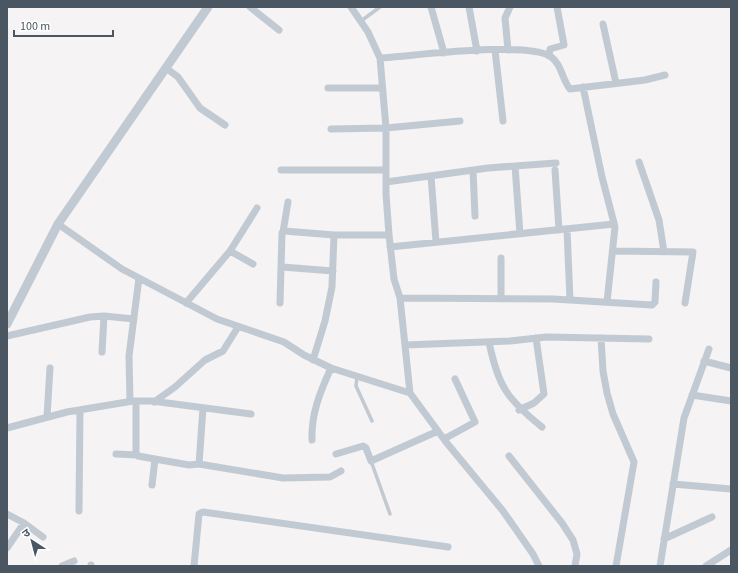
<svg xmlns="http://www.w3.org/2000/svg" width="738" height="573" font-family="'Source Sans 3','Noto Sans Devanagari',sans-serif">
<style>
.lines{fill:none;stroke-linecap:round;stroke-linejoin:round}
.service{stroke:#c1cad2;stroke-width:3.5}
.minor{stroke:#c1cad2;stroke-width:7}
.tertiary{stroke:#c1cad2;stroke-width:9}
</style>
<rect width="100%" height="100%" fill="#f5f3f3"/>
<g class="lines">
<path class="service" d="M361,21l19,-14
M357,377l-1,9 16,35
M371,461l19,53"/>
<path class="minor" d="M250,7l29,23
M351,7l17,25 12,26 6,70v66l3,41 5,44 6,19 10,95 36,49 57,69 30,43 6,12
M431,7l13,46
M469,7l8,44
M603,24l13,59
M495,50l8,71
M508,50l-3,-32 5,-11
M549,56l1,-7 14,-4 -7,-38
M380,58c34,-2 144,-17 170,-2 12,8 12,24 20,33l75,-9 20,-5
M166,68l12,9 22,31 25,17
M583,87l19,90 13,50 -8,75
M328,88h54
M331,129l55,-1 74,-7
M639,162l20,58 5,32
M515,166l5,68
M281,170h105
M473,170l2,46
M555,170l4,60
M431,176l5,66
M386,182l102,-14 68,-5
M58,224l64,45 95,50 67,23 20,13 27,13 79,25
M567,229l3,71
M283,232l5,-30
M390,247l224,-23
M230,251l23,13
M614,251l79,1 -8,51
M501,258v41
M282,267l51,4
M400,298l153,1 99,6 3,-3 1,-20
M186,303l44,-52 27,-43
M280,303l2,-70 2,-2 50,4h55
M7,336l83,-19 14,-1 30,3
M601,338l2,33 4,22 6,21 21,48 -18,104
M489,342c9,44 18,57 53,85
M405,345l105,-4 36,-4 103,2
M102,352l2,-36
M313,360l12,-39 7,-34 2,-52
M704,361l27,7
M692,395l39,6
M130,401l-1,-45 10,-78
M136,401v53l2,2 17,3 -3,26
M154,402l21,-15 30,-27 18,-9 15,-24
M203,408l-4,56 84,14 47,-1 11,-6
M519,410l15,-7 10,-9 -8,-56
M47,417l3,-49
M7,428l60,-16 66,-11h19l99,13
M444,439l31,-17 -20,-43
M312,440c-1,-26 8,-48 19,-72
M116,454l21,1
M336,454l27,-8 3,2 5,13 67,-30
M509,456l53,67 11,17 4,14 -2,12
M155,459l34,6 10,-1
M673,484l58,5
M79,511l1,-101
M7,514l17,9 19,14
M664,539l48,-22
M7,548l17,-25
M91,565v1
M62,566l12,-5
M194,566l5,-52 4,-2 245,35
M660,566l24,-148 25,-69
M706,566l25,-16"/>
<path class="tertiary" d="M7,324l51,-100 150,-217"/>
</g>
<rect width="738" height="573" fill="none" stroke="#4a5661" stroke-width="16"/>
<g transform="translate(32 541) rotate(324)" stroke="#ffffff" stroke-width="3" paint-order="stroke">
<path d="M0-3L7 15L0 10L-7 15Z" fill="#4a5661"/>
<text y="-6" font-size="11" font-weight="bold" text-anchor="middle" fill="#4a5661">उ</text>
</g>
<path d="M14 30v6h99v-6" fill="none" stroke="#4a5661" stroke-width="2"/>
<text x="20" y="30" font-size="12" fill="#4a5661" stroke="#ffffff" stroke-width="3" paint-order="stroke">100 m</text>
</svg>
